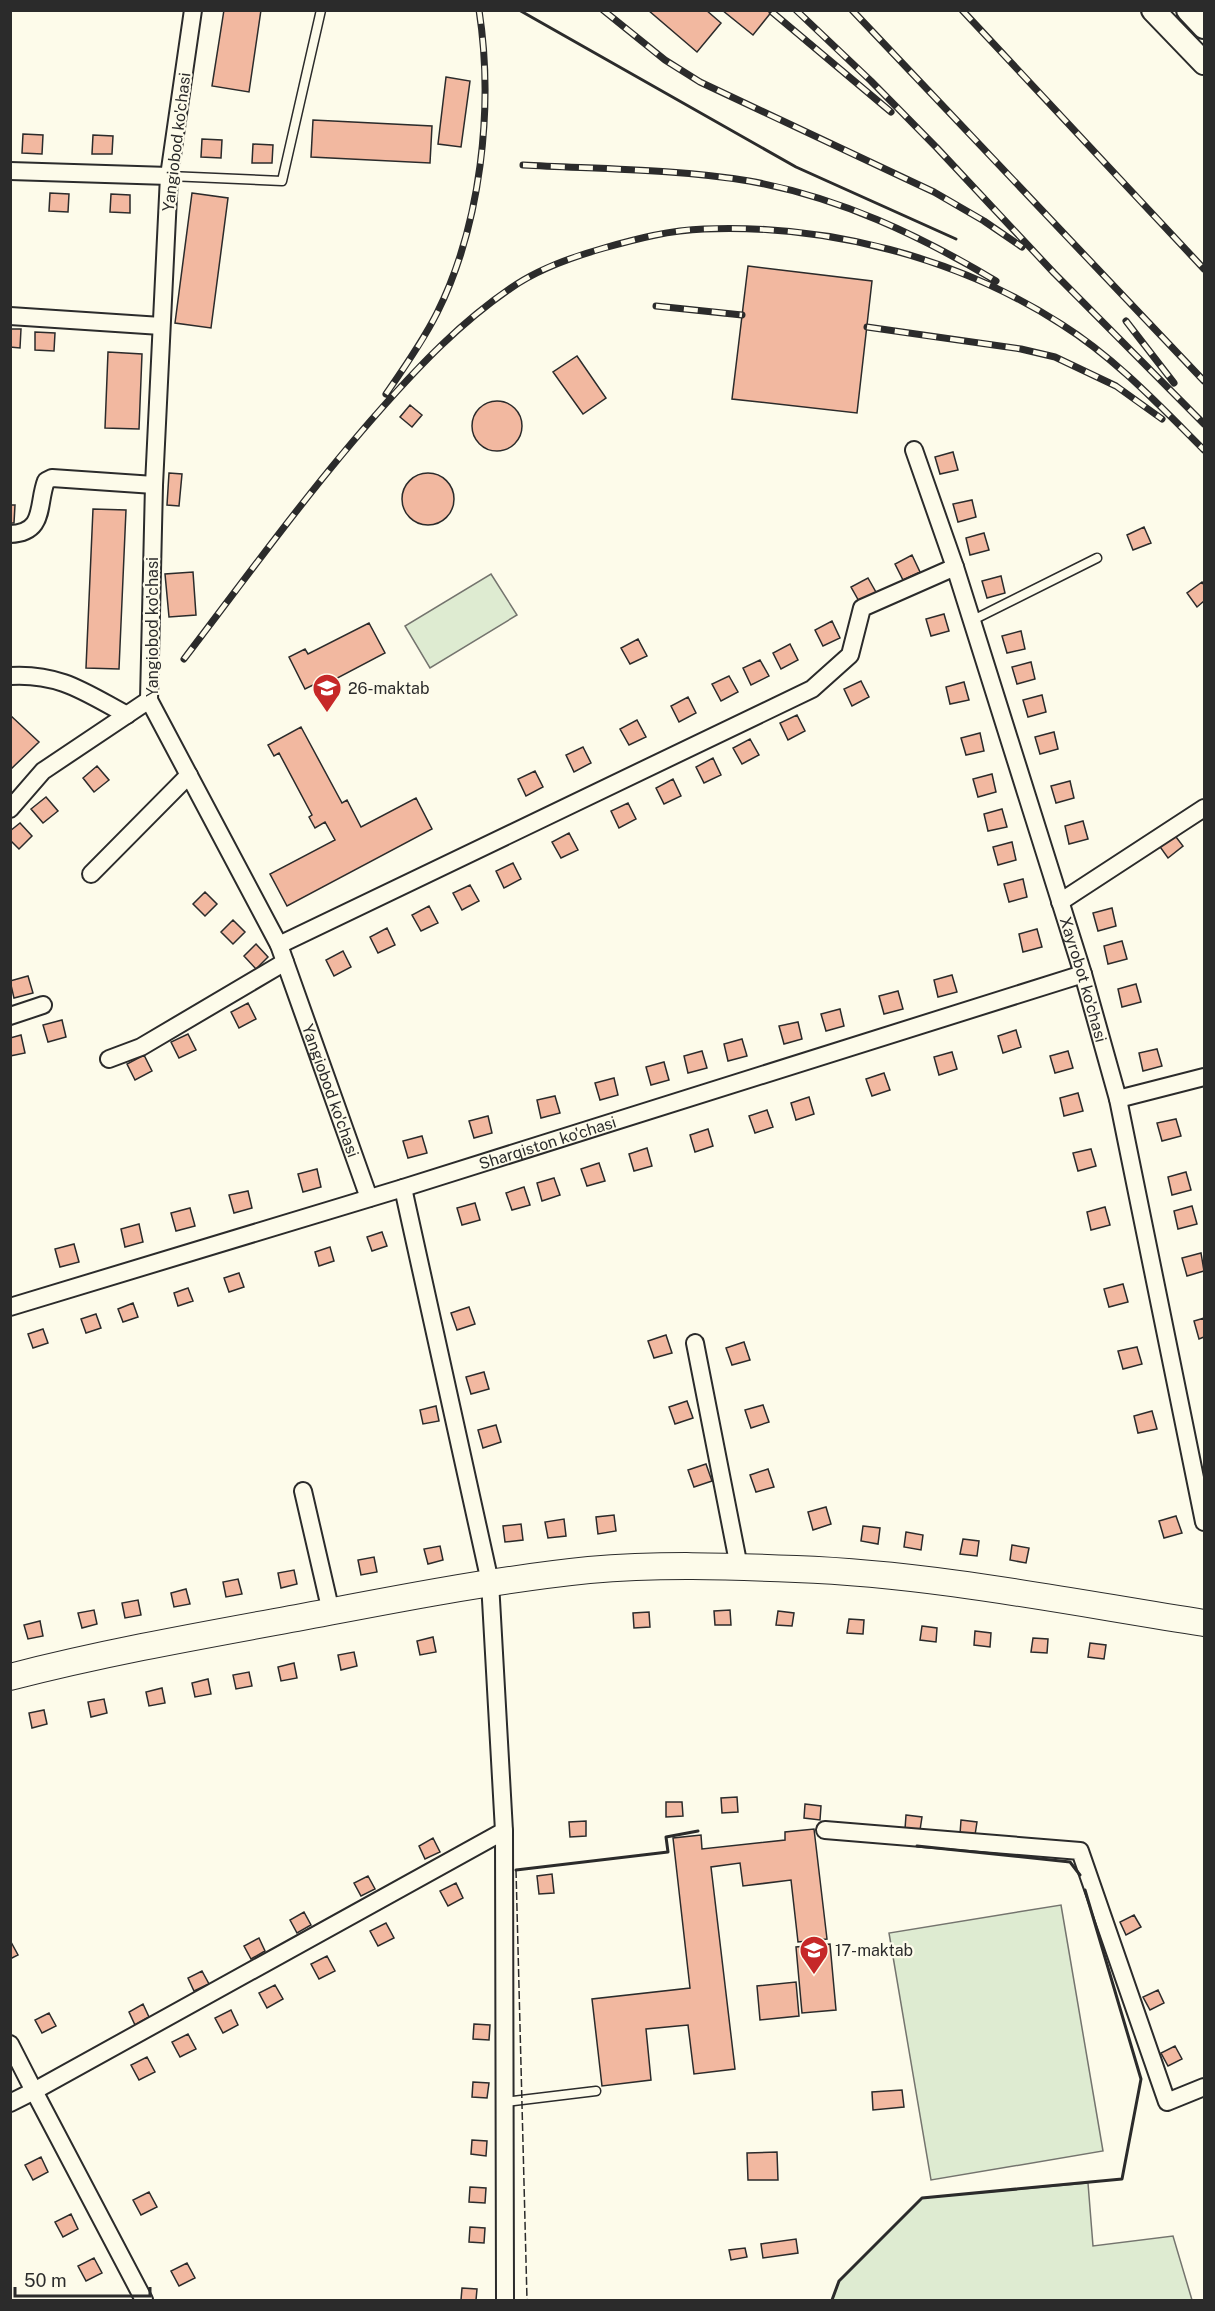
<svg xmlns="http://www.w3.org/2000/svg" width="1215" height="2311" font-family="'Public Sans',sans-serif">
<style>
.green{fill:#deebd1;stroke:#74746e;stroke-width:1.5}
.building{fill:#f2b8a0;stroke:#2b2b2b;stroke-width:1.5}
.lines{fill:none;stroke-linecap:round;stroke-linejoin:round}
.lane-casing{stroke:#2b2b2b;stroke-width:11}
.street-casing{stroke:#2b2b2b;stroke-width:20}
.secondary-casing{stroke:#2b2b2b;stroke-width:26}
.primary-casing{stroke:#2b2b2b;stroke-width:28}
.lane{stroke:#fdfbea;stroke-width:8}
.street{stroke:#fdfbea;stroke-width:16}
.secondary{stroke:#fdfbea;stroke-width:22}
.primary{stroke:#fdfbea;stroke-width:26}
.rail-casing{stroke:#2b2b2b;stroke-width:7}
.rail{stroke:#fdfbea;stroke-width:4.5;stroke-dasharray:14;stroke-linecap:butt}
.fence{stroke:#2b2b2b;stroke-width:1.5;stroke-dasharray:8 3;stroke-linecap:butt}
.wall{stroke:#2b2b2b;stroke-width:3}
.labels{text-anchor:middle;stroke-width:4.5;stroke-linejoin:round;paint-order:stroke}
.street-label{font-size:16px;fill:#2b2b2b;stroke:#fdfbea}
.poi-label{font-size:16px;fill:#2b2b2b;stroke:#fdfbea;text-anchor:start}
</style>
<rect width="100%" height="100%" fill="#fdfbea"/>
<path class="green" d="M491,574l26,41 -87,53 -25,-42z
M1061,1905l42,246 -172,29 -42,-247z
M1088,2183l5,63 80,-10 19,64h-360l7,-19 83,-83z"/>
<path class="building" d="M224,10h37l-12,82 -37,-6z
M648,10h58l15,13 -24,29z
M722,10h51l-20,25z
M446,77l24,4 -9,66 -23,-3z
M313,120l119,6 -2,37 -119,-6z
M23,134l20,1 -1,19 -20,-1z
M93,135l20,1 -1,18h-20z
M202,139l20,1 -1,18 -20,-1z
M253,144l20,1 -1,18h-20z
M50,193l19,1 -1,18 -19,-1z
M192,193l36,5 -17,130 -36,-5z
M111,194l19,1v18l-20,-1z
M748,266l124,15 -15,132 -125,-14z
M10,329h11l-1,19 -10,-1z
M35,332l20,1 -1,18 -19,-1z
M108,352l34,2 -3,75 -34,-1z
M577,356l29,42 -23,16 -30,-42z
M472 426a25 25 0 1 1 50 0a25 25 0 1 1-50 0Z
M410,405l12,10 -10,12 -12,-10z
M953,452l5,18 -18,4 -5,-17z
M169,473l13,1 -3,32 -12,-1z
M402 499a26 26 0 1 1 52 0a26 26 0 1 1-52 0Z
M972,500l4,17 -18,5 -5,-18z
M10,505h5l-1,18h-4z
M93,509l33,1 -7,159 -33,-1z
M1144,527l7,16 -18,7 -6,-15z
M984,533l5,17 -19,5 -4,-17z
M912,555l8,17 -17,8 -8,-16z
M193,572l3,43 -27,2 -4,-43z
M1001,576l4,17 -18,5 -5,-17z
M868,578l9,16 -17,9 -9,-16z
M1202,582l2,3v16l-7,6 -10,-14z
M944,614l5,17 -18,5 -5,-17z
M832,621l8,17 -17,8 -8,-16z
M369,623l16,30 -57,30 -7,-2 -16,8 -16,-32 16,-8 3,5z
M1021,631l4,18 -18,4 -5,-17z
M638,639l9,17 -17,8 -9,-16z
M790,644l8,16 -17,9 -8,-16z
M760,660l9,16 -18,9 -8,-17z
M1031,662l4,17 -18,5 -5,-17z
M729,676l9,16 -17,9 -9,-17z
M861,681l8,16 -17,9 -8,-17z
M964,682l5,18 -19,4 -4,-17z
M1042,695l4,17 -18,5 -5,-17z
M688,697l8,16 -17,9 -8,-16z
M10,715l29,27 -29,28z
M797,715l8,16 -17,9 -8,-17z
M637,720l9,17 -17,8 -9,-16z
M301,727l41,76 5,-3 14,27 55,-29 16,31 -145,77 -17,-32 65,-34 -10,-18 -10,6 -6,-11 3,-2 -33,-62 -5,3 -6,-11z
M1054,732l4,17 -18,5 -5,-17z
M980,733l4,18 -18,4 -5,-17z
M750,739l9,16 -17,9 -9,-16z
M583,747l8,16 -17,9 -8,-17z
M713,758l8,17 -17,8 -8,-16z
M97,766l12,14 -15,12 -11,-14z
M535,771l8,16 -17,9 -8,-17z
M992,774l4,18 -18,5 -5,-18z
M673,779l8,17 -17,8 -8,-16z
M1070,781l4,17 -18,5 -5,-17z
M46,797l12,14 -15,12 -12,-14z
M628,803l8,16 -17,9 -8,-17z
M1002,809l5,18 -19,4 -4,-17z
M1083,821l5,18 -19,5 -4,-18z
M20,823l12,13 -13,13 -9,-9v-9z
M569,833l9,17 -17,8 -9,-16z
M1173,833l10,13 -15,12 -10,-14z
M1012,842l4,18 -18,5 -5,-18z
M513,863l8,16 -17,9 -8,-17z
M1023,879l4,18 -18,5 -5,-18z
M470,885l9,16 -17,9 -9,-17z
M205,892l12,12 -12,12 -12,-12z
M429,906l9,17 -17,8 -9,-16z
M1112,908l4,18 -18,5 -5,-18z
M233,920l12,12 -12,12 -12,-12z
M387,928l8,17 -17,8 -8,-16z
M1037,929l5,18 -19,5 -4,-18z
M1122,941l5,18 -19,5 -4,-18z
M256,944l12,13 -12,12 -12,-13z
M343,951l8,16 -17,9 -8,-16z
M952,975l5,17 -19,5 -4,-17z
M28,976l5,17 -19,5 -4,-17z
M1136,984l5,18 -19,5 -4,-18z
M898,991l5,18 -19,5 -5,-18z
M248,1003l8,16 -17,9 -8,-16z
M840,1009l4,17 -18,5 -5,-17z
M62,1020l4,17 -18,5 -5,-17z
M798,1022l4,17 -18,5 -5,-18z
M1016,1030l5,17 -18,6 -5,-17z
M188,1034l8,16 -17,8 -8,-16z
M21,1035l4,18 -15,3v-18z
M742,1039l5,17 -19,5 -4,-17z
M1157,1049l5,17 -19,5 -4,-18z
M702,1051l5,17 -19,5 -4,-17z
M1068,1051l5,17 -18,5 -5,-17z
M952,1052l5,17 -18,6 -5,-18z
M144,1055l8,16 -17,9 -8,-16z
M664,1062l5,18 -18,5 -5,-18z
M884,1073l6,17 -18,6 -6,-17z
M614,1078l4,17 -18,5 -5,-17z
M1078,1093l5,18 -19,5 -4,-18z
M555,1096l5,17 -19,5 -4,-18z
M809,1097l5,17 -18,6 -5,-17z
M767,1110l6,17 -18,6 -6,-17z
M488,1116l4,17 -18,5 -5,-17z
M1176,1119l5,17 -19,5 -5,-18z
M708,1129l5,17 -18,6 -5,-17z
M422,1136l5,17 -19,5 -5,-17z
M647,1148l5,18 -18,5 -5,-17z
M1091,1149l5,17 -18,5 -5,-18z
M599,1163l6,18 -18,5 -6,-17z
M317,1169l4,18 -18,5 -5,-18z
M1186,1172l5,18 -19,5 -4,-18z
M554,1178l6,17 -18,6 -5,-18z
M524,1187l6,18 -18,5 -6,-17z
M248,1191l4,17 -18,5 -5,-18z
M475,1203l5,17 -18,5 -5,-17z
M1192,1206l5,18 -19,5 -4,-18z
M1105,1207l5,18 -19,5 -4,-18z
M190,1208l5,18 -19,5 -5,-18z
M139,1224l4,18 -18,5 -4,-18z
M382,1232l5,14 -15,5 -5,-14z
M74,1244l5,18 -19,5 -5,-18z
M330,1247l4,14 -15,5 -4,-14z
M1201,1253l3,18 -17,5 -5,-18z
M239,1273l5,14 -15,5 -5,-14z
M1123,1284l5,18 -19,5 -5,-18z
M188,1288l5,13 -15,5 -4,-13z
M133,1303l5,14 -15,5 -5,-13z
M469,1307l6,17 -18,6 -6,-17z
M96,1314l5,14 -15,5 -5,-14z
M1204,1318v19l-5,2 -5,-18z
M43,1329l5,14 -15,5 -5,-14z
M666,1335l6,18 -18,5 -6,-17z
M744,1342l6,18 -18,5 -6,-17z
M1137,1347l5,17 -19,5 -5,-18z
M484,1372l5,17 -18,5 -5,-17z
M687,1401l6,17 -18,6 -6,-17z
M763,1405l6,17 -18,6 -6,-18z
M436,1406l3,15 -16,3 -3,-14z
M1152,1411l5,18 -19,4 -4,-17z
M496,1425l5,17 -18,6 -5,-18z
M706,1464l6,17 -18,6 -6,-17z
M768,1469l6,18 -18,5 -6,-17z
M826,1507l5,17 -18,6 -5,-18z
M614,1515l2,16 -18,3 -2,-17z
M1176,1516l6,17 -18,5 -5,-17z
M564,1519l2,17 -18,2 -3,-16z
M521,1524l2,16 -18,2 -2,-16z
M863,1526l17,2 -2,16 -17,-3z
M906,1532l17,3 -2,15 -17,-3z
M963,1539l16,2 -2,15 -17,-2z
M1012,1545l17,3 -3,15 -16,-3z
M440,1546l3,14 -15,4 -4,-15z
M374,1557l3,15 -16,3 -3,-15z
M294,1570l3,14 -16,4 -3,-15z
M238,1579l4,15 -16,3 -3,-15z
M186,1589l4,15 -16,3 -3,-14z
M138,1600l3,15 -16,3 -3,-15z
M94,1610l3,14 -15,4 -4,-15z
M730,1610l1,15h-16l-1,-14z
M778,1611l16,2 -2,13 -16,-1z
M649,1612l1,15 -16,1 -1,-15z
M849,1619l15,1 -1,14 -16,-1z
M40,1621l3,15 -15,3 -4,-14z
M922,1626l15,2 -1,14 -16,-2z
M975,1631l16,2 -1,14 -16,-2z
M433,1637l3,15 -16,3 -3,-14z
M1033,1638l15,1 -1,14 -16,-1z
M1090,1643l16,2 -2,14 -16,-2z
M354,1652l3,14 -16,4 -3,-15z
M294,1663l3,15 -16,3 -3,-14z
M249,1672l3,14 -16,3 -3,-14z
M208,1679l3,15 -16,3 -3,-14z
M162,1688l3,15 -16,3 -3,-14z
M104,1699l3,14 -16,4 -3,-15z
M44,1710l3,14 -15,4 -3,-15z
M737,1797l1,15 -16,1 -1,-15z
M666,1802h16l1,14 -17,1z
M805,1804l16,2 -1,14 -16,-2z
M906,1815l16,2 -2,13 -15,-1z
M961,1820l16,2 -2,13 -15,-1z
M586,1821v15l-16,1 -1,-15z
M814,1829l13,110 -29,3 -7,-62 -48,6 -3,-23 -29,4 24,202 -41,5 -6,-49 -42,4 5,51 -49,6 -10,-87 98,-11 -17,-150 28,-3 1,14 83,-9v-8z
M433,1838l7,14 -15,7 -6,-13z
M552,1874l2,19 -15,1 -2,-18z
M368,1876l7,13 -14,7 -7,-13z
M456,1883l7,15 -15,8 -8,-15z
M304,1912l7,13 -14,8 -7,-13z
M1134,1915l7,12 -15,8 -6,-13z
M386,1923l8,15 -16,8 -8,-15z
M259,1938l6,13 -14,8 -7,-13z
M11,1942l7,13 -8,4v-16z
M830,1944l6,66 -34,3 -6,-66z
M327,1956l8,15 -16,8 -8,-15z
M202,1971l7,13 -15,7 -6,-13z
M796,1982l3,34 -39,4 -3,-34z
M275,1985l8,14 -16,9 -8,-15z
M1158,1990l6,13 -14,7 -7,-13z
M143,2004l6,13 -14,8 -6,-13z
M231,2010l7,15 -15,8 -8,-15z
M49,2013l7,13 -14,7 -7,-13z
M474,2024l16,1 -1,15 -16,-1z
M188,2034l8,15 -16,8 -8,-15z
M1175,2046l7,13 -14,7 -7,-13z
M147,2057l8,15 -16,8 -8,-15z
M473,2082l16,1 -2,15 -15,-1z
M902,2090l2,17 -31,3 -1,-18z
M472,2140l15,1 -1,15 -15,-2z
M777,2152l1,28h-30l-1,-27z
M41,2157l7,15 -15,8 -8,-15z
M470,2187l16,1 -1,15 -16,-1z
M149,2192l8,15 -16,8 -8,-15z
M71,2214l7,15 -15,8 -8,-15z
M470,2227l15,1 -1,15 -15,-1z
M796,2239l2,14 -35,5 -2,-14z
M745,2248l2,9 -16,3 -2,-10z
M94,2258l8,15 -16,8 -8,-15z
M187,2263l8,15 -16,8 -8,-15z
M462,2288l15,1 -1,11h-15z"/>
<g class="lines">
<g class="lane-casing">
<path id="lane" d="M169,176l113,5 39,-171
M971,621l126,-63
M505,2102l91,-11"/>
</g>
<g class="street-casing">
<g id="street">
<path id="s1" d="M193,10l-24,166 -15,309 -5,215 130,245 90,253"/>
<path d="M10,171l159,5"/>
<path d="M10,316l151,10"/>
<path id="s2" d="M914,450l41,117 128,407 35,125 86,423"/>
<path d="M10,534c36,-1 27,-30 36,-53l6,-3 102,7"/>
<path d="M10,676c50,-3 76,17 117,39"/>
<path d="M10,809l33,-38 106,-71"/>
<path d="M91,874l98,-99"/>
<path d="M1060,902l144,-94"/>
<path d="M279,945l533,-256 38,-34 12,-47 93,-41"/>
<path d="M10,1016l33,-11"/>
<path d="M109,1059l32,-12 144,-85"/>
<path d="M1118,1099l86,-22"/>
<path id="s3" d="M10,1307l393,-119 680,-214"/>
<path d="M695,1343l44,224"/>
<path d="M303,1491l28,121"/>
<path d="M825,1830l255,21 87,251 37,-15"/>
<path d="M504,1831l1,469"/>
<path d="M10,2044l24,47 -24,12"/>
<path d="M144,2300l-110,-209 470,-260 -14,-249 -87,-394"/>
</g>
</g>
<g class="secondary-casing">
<path id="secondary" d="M1153,10l51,53
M1188,10l16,17"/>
</g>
<g class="primary-casing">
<path id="primary" d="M10,1677c97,-25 194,-42 292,-60 95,-18 190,-37 287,-47 68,-6 138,-4 207,-1 137,5 273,33 408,54"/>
</g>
<use href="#lane" class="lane"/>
<use href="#street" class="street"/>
<use href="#secondary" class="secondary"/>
<use href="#primary" class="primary"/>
<g class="rail-casing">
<path id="rail" d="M603,10l62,50 35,22 234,110 50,29 38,26
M796,10l75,71 66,67 117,125 150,151
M852,10l352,371
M962,10l242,259
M772,12l119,100
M523,165c74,4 154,4 226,16 90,16 170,54 247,100
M656,306l86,9
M1126,321l48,62
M867,327l154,22 34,8 61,29 46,33
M386,394c18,-26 37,-53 51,-81 44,-88 57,-206 42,-303
M184,659c64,-84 126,-170 197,-250 39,-44 80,-87 130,-121 27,-19 61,-31 93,-40 32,-9 66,-18 100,-19 123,-5 253,28 357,95 54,34 98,81 143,126"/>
</g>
<use href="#rail" class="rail"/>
<path class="fence" d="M516,1870l11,430"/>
<path class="wall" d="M519,10l277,157 160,72
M917,1846l153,16 10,13
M516,1870l152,-18 -2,-15 32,-6
M832,2300l7,-19 83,-83 200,-19 19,-100 -56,-189"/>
</g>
<defs>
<g id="school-pin" transform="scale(1.5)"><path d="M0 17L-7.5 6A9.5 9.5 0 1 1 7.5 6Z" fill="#c62828" stroke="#fdfbea"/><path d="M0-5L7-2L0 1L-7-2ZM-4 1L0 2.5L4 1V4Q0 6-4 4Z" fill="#fff"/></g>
</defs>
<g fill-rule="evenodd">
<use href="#school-pin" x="327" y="688"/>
<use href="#school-pin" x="814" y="1950"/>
</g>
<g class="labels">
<g class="street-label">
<text transform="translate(176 142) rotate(-83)" y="6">Yangiobod ko'chasi</text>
<text transform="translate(152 627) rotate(-90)" y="6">Yangiobod ko'chasi</text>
<text dy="6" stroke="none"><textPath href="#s2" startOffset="556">Xayrobot ko'chasi</textPath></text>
<text dy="6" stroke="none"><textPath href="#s1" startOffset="1124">Yangiobod ko'chasi</textPath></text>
<text dy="6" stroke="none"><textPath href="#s3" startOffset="562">Sharqiston ko'chasi</textPath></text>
</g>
<g class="poi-label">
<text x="348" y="694">26-maktab</text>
<text x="835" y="1956">17-maktab</text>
</g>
</g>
<rect width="1215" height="2311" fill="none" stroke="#2b2b2b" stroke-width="24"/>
<path d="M15 2287v9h135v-9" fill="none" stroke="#2b2b2b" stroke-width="3"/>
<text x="24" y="2287" font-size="18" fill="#2b2b2b" stroke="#fdfbea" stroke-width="4.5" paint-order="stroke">50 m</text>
</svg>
